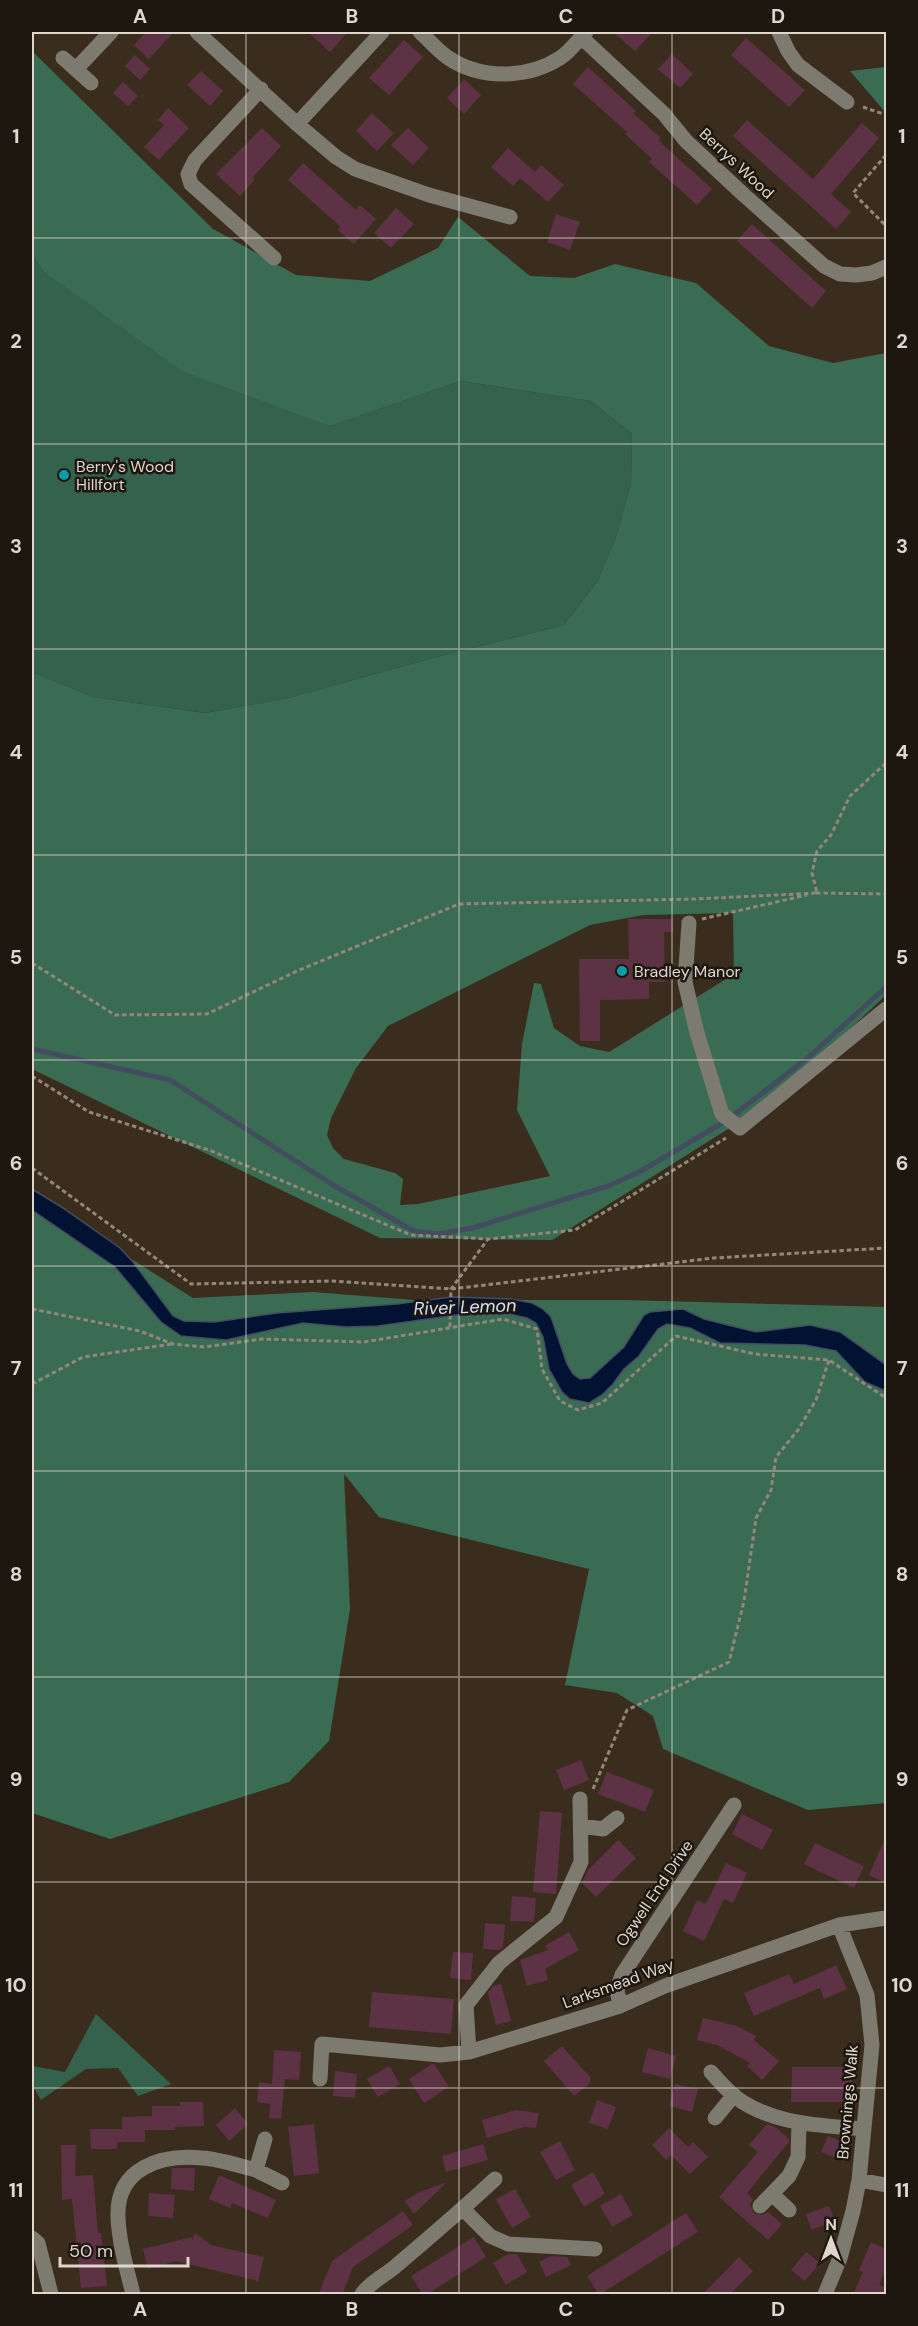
<svg xmlns="http://www.w3.org/2000/svg" width="918" height="2326" font-family="'DM Sans',sans-serif">
<style>
.green{fill:#34624c}
.forest{fill:#396c53;fill-rule:evenodd}
.water{fill:#011232;stroke:#444d60;stroke-width:1.5}
.lines{fill:none;stroke-linecap:round;stroke-linejoin:round}
.stream{stroke:#444d60;stroke-width:5}
.building{fill:#5d3245}
.path{stroke:#92877a;stroke-width:3;stroke-dasharray:4.5 3;stroke-linecap:butt}
.minor{stroke:#7d7a70;stroke-width:15}
.grid{fill:none;stroke:#dfd6cc;stroke-width:1.5;stroke-opacity:0.55}
.culture-dot{fill:#0f9aa8;stroke:#1d170f;stroke-width:2}
.labels{text-anchor:middle;stroke-width:5;stroke-linejoin:round;paint-order:stroke}
.street-label{font-size:16px;fill:#dfd6cc;stroke:#1d170f}
.poi-label{font-size:16px;fill:#dfd6cc;stroke:#1d170f;text-anchor:start}
.water-label{font-size:18px;font-style:italic;fill:#d2e2fc;stroke:#1d170f}
.neatline{fill:none;stroke:#dfd6cc;stroke-width:2}
.grid-label{font-size:20px;text-anchor:middle;font-weight:bold;fill:#dfd6cc}
</style>
<rect width="100%" height="100%" fill="#3b2d1d"/>
<path class="green" d="M32,254l11,17 287,155 131,-45 130,20 41,33 -1,50 -16,56 -18,42 -33,43 -131,33 -145,40 -83,15 -112,-16 -61,-25z
M96,2014l75,70 -33,12 -20,-28 -32,1 -45,31 -9,-15v-19l33,6z"/>
<path class="forest" d="M32,51l181,178 83,46 74,6 68,-33 20,-31 72,59 44,2 41,-14 81,19 73,63 64,17 53,-10v642l-109,103 -225,142 -172,-2 -348,-169v-397l61,25 112,16 83,-15 145,-40 131,-33 33,-43 18,-42 16,-56 1,-50 -41,-33 -130,-20 -131,45 -148,-55 -139,-100 -11,-17zM733,913l1,61 -125,78 -29,-6 -26,-18 -13,-44 -7,-1 -12,61 -5,66 33,66 -132,28 -18,1 3,-26 -8,-6 -51,-14 -11,-11 -6,-13 4,-17 25,-50 32,-42 202,-101 53,-10z
M886,67v46l-36,-42z
M32,1193l17,14 144,91 120,-6 101,8h210l262,7v496l-78,7 -145,-61 -10,-33 -36,-23 -52,-8 24,-116 -210,-52 -35,-43 6,135 -21,132 -40,41 -179,57 -78,-26z"/>
<path class="water" d="M32,1189l31,19 57,40 13,14 40,54 11,5 31,1 62,-9 120,-9 55,-7 59,2 21,4 11,6 8,8 16,47 6,10 7,5 10,-1 34,-31 20,-32 6,-3 33,-3 21,10 52,13 54,-7 30,7 46,33v26l-21,-9 -29,-31 -31,-6 -85,-2 -30,-15 -23,-4 -9,5 -19,27 -15,13 -11,15 -11,11 -13,8 -19,-4 -8,-7 -13,-23 -6,-32 -7,-14 -9,-5 -17,-4 -54,1 -78,11 -32,1 -43,-4 -77,17 -45,-4 -20,-14 -46,-55 -83,-57z"/>
<g class="lines">
<path class="stream" d="M32,1049l138,31 163,105 81,46 24,3 34,-6 136,-42 33,-15 88,-52 82,-64 75,-68"/>
</g>
<path class="building" d="M146,32h28l-25,27 -15,-14z
M308,32h40l-18,20z
M613,32h40l-18,19z
M746,38l59,52 -16,17 -58,-52z
M404,40l19,17 -34,38 -20,-17z
M672,54l21,20 -13,14 -22,-19z
M135,55l15,14 -10,11 -15,-14z
M588,67l48,44 -3,2 28,25 -3,2 54,49 -15,16 -48,-43 3,-3 -27,-25 2,-2 -54,-48z
M201,71l22,20 -13,15 -23,-21z
M464,79l17,16 -17,19 -17,-16z
M123,82l15,14 -10,10 -15,-13z
M168,108l21,20 -30,32 -15,-13 20,-22 -6,-5z
M372,113l22,20 -17,18 -21,-20z
M747,120l66,59 49,-56 17,15 -48,56 20,18 -15,17 -103,-93z
M262,128l19,18 -28,31 2,2 -15,17 -24,-22z
M408,128l21,20 -16,17 -22,-20z
M508,148l27,24 6,-7 23,20 -16,17 -28,-24 -7,8 -22,-19z
M303,163l53,47 4,-5 16,14 -22,25 -16,-14 3,-3 -53,-47z
M396,208l18,16 -23,24 -17,-15z
M556,214l24,8 -10,28 -23,-8z
M752,224l74,67 -14,17 -75,-67z
M628,919h45v13h-9l1,50h-16v17l-49,1v41h-20l-1,-82h50z
M581,1760l8,20 -25,10 -8,-20z
M607,1772l47,18 -9,22 -47,-18z
M540,1811l22,2 -6,81 -23,-2z
M742,1814l31,16 -11,20 -30,-16z
M886,1836v47l-17,-8z
M618,1840l18,18 -40,39 -14,-14 6,-13z
M815,1843l49,23 -10,22 -50,-24z
M726,1863l21,10 -14,30 -9,-4 -20,42 -21,-10 14,-31 9,4z
M512,1896l24,2 -2,24 -24,-1z
M485,1923l20,2 -2,22 -4,3 -16,-1z
M569,1932l10,18 -34,19 3,11 -21,6 -7,-26 28,-10 -3,-4z
M453,1952l20,1 -2,27 -21,-2z
M836,1965l11,24 -23,10 -4,-11 -66,28 -10,-23 45,-19 5,10z
M501,1984l10,37 -15,4 -8,-32 5,-7z
M372,1992l82,7 -3,35 -82,-7z
M703,2018l34,8 19,10 -2,4 25,21 -17,19 -15,-14 3,-3 -33,-18 -20,-5z
M562,2046l28,31v6l-16,13 -30,-35z
M648,2048l28,8 -6,23 -28,-7z
M274,2050l27,2 -2,28 -14,-1 -4,40 -12,-1 1,-14 -13,-2 2,-20 13,2z
M432,2064h2l15,23 -25,16 -15,-24z
M389,2066l11,18 -22,13 -11,-18z
M792,2067h60v35h-61z
M335,2071l22,3 -2,24 -22,-2z
M675,2084l23,5 -6,23 -23,-6z
M597,2100l19,7 -8,22 -19,-6z
M180,2102h23l1,24 -29,1v3h-30v12h-28v7h-26l-1,-20h32v-12l30,-1v-10h28z
M235,2108l13,16 -19,17 -13,-16z
M516,2110l23,3 -3,15 -11,-1 -38,11 -5,-18z
M314,2124l5,49 -25,3 -6,-49z
M767,2124l8,3 14,12v3l-42,51 6,6 -3,5 4,9 8,2 6,-3 14,12 -14,16 -49,-43 39,-45 -9,-7z
M669,2128l19,19 5,-5 15,15 -18,17 -19,-19 -5,5 -14,-15z
M828,2136l23,9 -7,17 -23,-10z
M560,2141l15,29 -19,10 -16,-28z
M483,2144l5,16 -42,12 -4,-16z
M61,2145h15l-1,31 18,-1 5,58h3l6,53 -26,2 -9,-89 -10,1z
M172,2168h23l-1,23 -23,-2z
M593,2172l12,22 -21,13 -13,-22z
M219,2175l57,25 -8,18 -36,-15 -2,5 -21,-9z
M447,2182l-33,32 -9,-13 12,-8z
M515,2189l16,28 -19,11 -16,-29z
M149,2193l26,2 -2,23 -25,-2z
M621,2194l12,21 -21,12 -12,-21z
M829,2206l6,15 -24,9 -5,-16z
M403,2211l10,14 -60,42 -11,28h-24l14,-34z
M686,2213l12,19 -99,63 -12,-19z
M195,2233l16,12 53,12 -6,24 -82,-20 -28,8 -5,-20 49,-12v4z
M474,2237l12,20 -60,38h-3l-12,-19z
M871,2242l15,7v20l-7,16 7,3v7h-33l10,-23 -4,-2z
M806,2252l14,11 -15,18 -14,-11z
M508,2254h9l10,18 -21,13 -13,-22z
M551,2256l16,1 4,8 -25,12 -7,-15z
M739,2257l14,14 -24,24h-27z"/>
<g class="lines">
<path class="path" d="M863,107l23,8
M886,155l-33,38 33,33
M816,893l70,1
M702,919l105,-24
M32,963l83,52 92,-1 90,-43 162,-67 236,-5 122,-6 -5,-20 5,-22 14,-16 19,-39 36,-33
M32,1076l57,36 120,38 202,85 77,4 87,-9 151,-92
M32,1168l159,116 141,-3 119,8 263,-31 172,-10
M32,1309l108,22 33,13 31,3 58,-8 102,3 139,-23 34,10 5,40 18,32 18,9 24,-7 74,-67 79,18 74,6 57,38
M450,1327l1,-38 37,-50
M32,1384l51,-27 89,-13
M593,1789l34,-79 102,-48 15,-61 12,-83 15,-28 5,-33 22,-27 18,-30 13,-40"/>
<path class="minor" d="M197,32l100,92 39,33 19,12 74,26 81,22
M420,32c9,8 17,18 27,25 33,23 80,22 113,1 10,-6 18,-18 26,-26
M779,32l9,19 10,14 49,37
M581,37l83,77 22,27 58,54 80,71 16,8 16,1 16,-2 14,-6
M63,58l28,25
M76,69l35,-37
M261,89l-66,71 -7,14 3,10 83,74
M297,124l85,-92
M689,923l-4,59 12,51 25,81 18,14 146,-119
M581,1826l22,3 14,-11
M620,2006l-3,-16 5,-15 112,-170
M469,2052l-3,-47 33,-42 57,-46 25,-55 -1,-63
M711,2072c7,8 15,17 23,24 38,29 85,29 130,33
M320,2079l2,-35 118,11 29,-3 151,-46 45,-20 174,-61 47,-7
M715,2118l19,-23
M256,2170l26,13
M859,2180l27,5
M772,2194l17,16
M760,2206l29,-30 9,-19 1,-33
M463,2209l27,27 18,8 87,5
M32,2238l6,5 13,51
M133,2294c-6,-24 -14,-51 -15,-77 -2,-49 43,-63 84,-59 18,1 37,8 54,12l9,-31
M362,2294c8,-12 24,-19 35,-29 33,-28 66,-56 98,-86
M825,2294l15,-36 13,-47 6,-31 13,-135 -5,-50 -28,-70"/>
</g>
<path class="grid" d="M246,32v2262M459,32v2262M672,32v2262M32,238h854M32,444h854M32,649h854M32,855h854M32,1060h854M32,1266h854M32,1471h854M32,1677h854M32,1882h854M32,2088h854"/>
<g class="culture-dot">
<circle cx="64" cy="475" r="6"/>
<circle cx="622" cy="971" r="6"/>
</g>
<g class="labels">
<g class="street-label">
<text transform="translate(737 163) rotate(43)" y="6">Berrys Wood</text>
<text transform="translate(654 1893) rotate(-56)" y="6">Ogwell End Drive</text>
<text transform="translate(618 1983) rotate(-20)" y="6">Larksmead Way</text>
<text transform="translate(847 2102) rotate(-85)" y="6">Brownings Walk</text>
</g>
<g class="poi-label">
<text x="76" y="472">Berry's Wood<tspan x="76" dy="18">Hillfort</tspan></text>
<text x="634" y="977">Bradley Manor</text>
</g>
<g class="water-label">
<text transform="translate(465 1307) rotate(-2)" y="6">River Lemon</text>
</g>
</g>
<rect width="918" height="2326" fill="none" stroke="#1d170f" stroke-width="66"/>
<g transform="translate(831 2239)" stroke="#1d170f" stroke-width="4.5" paint-order="stroke">
<path d="M0-4.5L10 22L0 15L-10 22Z" fill="#dfd6cc"/>
<text y="-9" font-size="16" font-weight="bold" text-anchor="middle" fill="#dfd6cc">N</text>
</g>
<path d="M60 2257v9h128v-9" fill="none" stroke="#dfd6cc" stroke-width="3"/>
<text x="69" y="2257" font-size="18" fill="#dfd6cc" stroke="#1d170f" stroke-width="4.5" paint-order="stroke">50 m</text>
<rect x="33" y="33" width="852" height="2260" class="neatline"/>
<g class="grid-label">
<text x="140" y="23">A</text>
<text x="352" y="23">B</text>
<text x="566" y="23">C</text>
<text x="778" y="23">D</text>
<text x="16" y="143">1</text>
<text x="902" y="143">1</text>
<text x="16" y="348">2</text>
<text x="902" y="348">2</text>
<text x="16" y="553">3</text>
<text x="902" y="553">3</text>
<text x="16" y="759">4</text>
<text x="902" y="759">4</text>
<text x="16" y="964">5</text>
<text x="902" y="964">5</text>
<text x="16" y="1170">6</text>
<text x="902" y="1170">6</text>
<text x="16" y="1375">7</text>
<text x="902" y="1375">7</text>
<text x="16" y="1581">8</text>
<text x="902" y="1581">8</text>
<text x="16" y="1786">9</text>
<text x="902" y="1786">9</text>
<text x="16" y="1992">10</text>
<text x="902" y="1992">10</text>
<text x="16" y="2197">11</text>
<text x="902" y="2197">11</text>
<text x="140" y="2316">A</text>
<text x="352" y="2316">B</text>
<text x="566" y="2316">C</text>
<text x="778" y="2316">D</text>
</g>
</svg>
